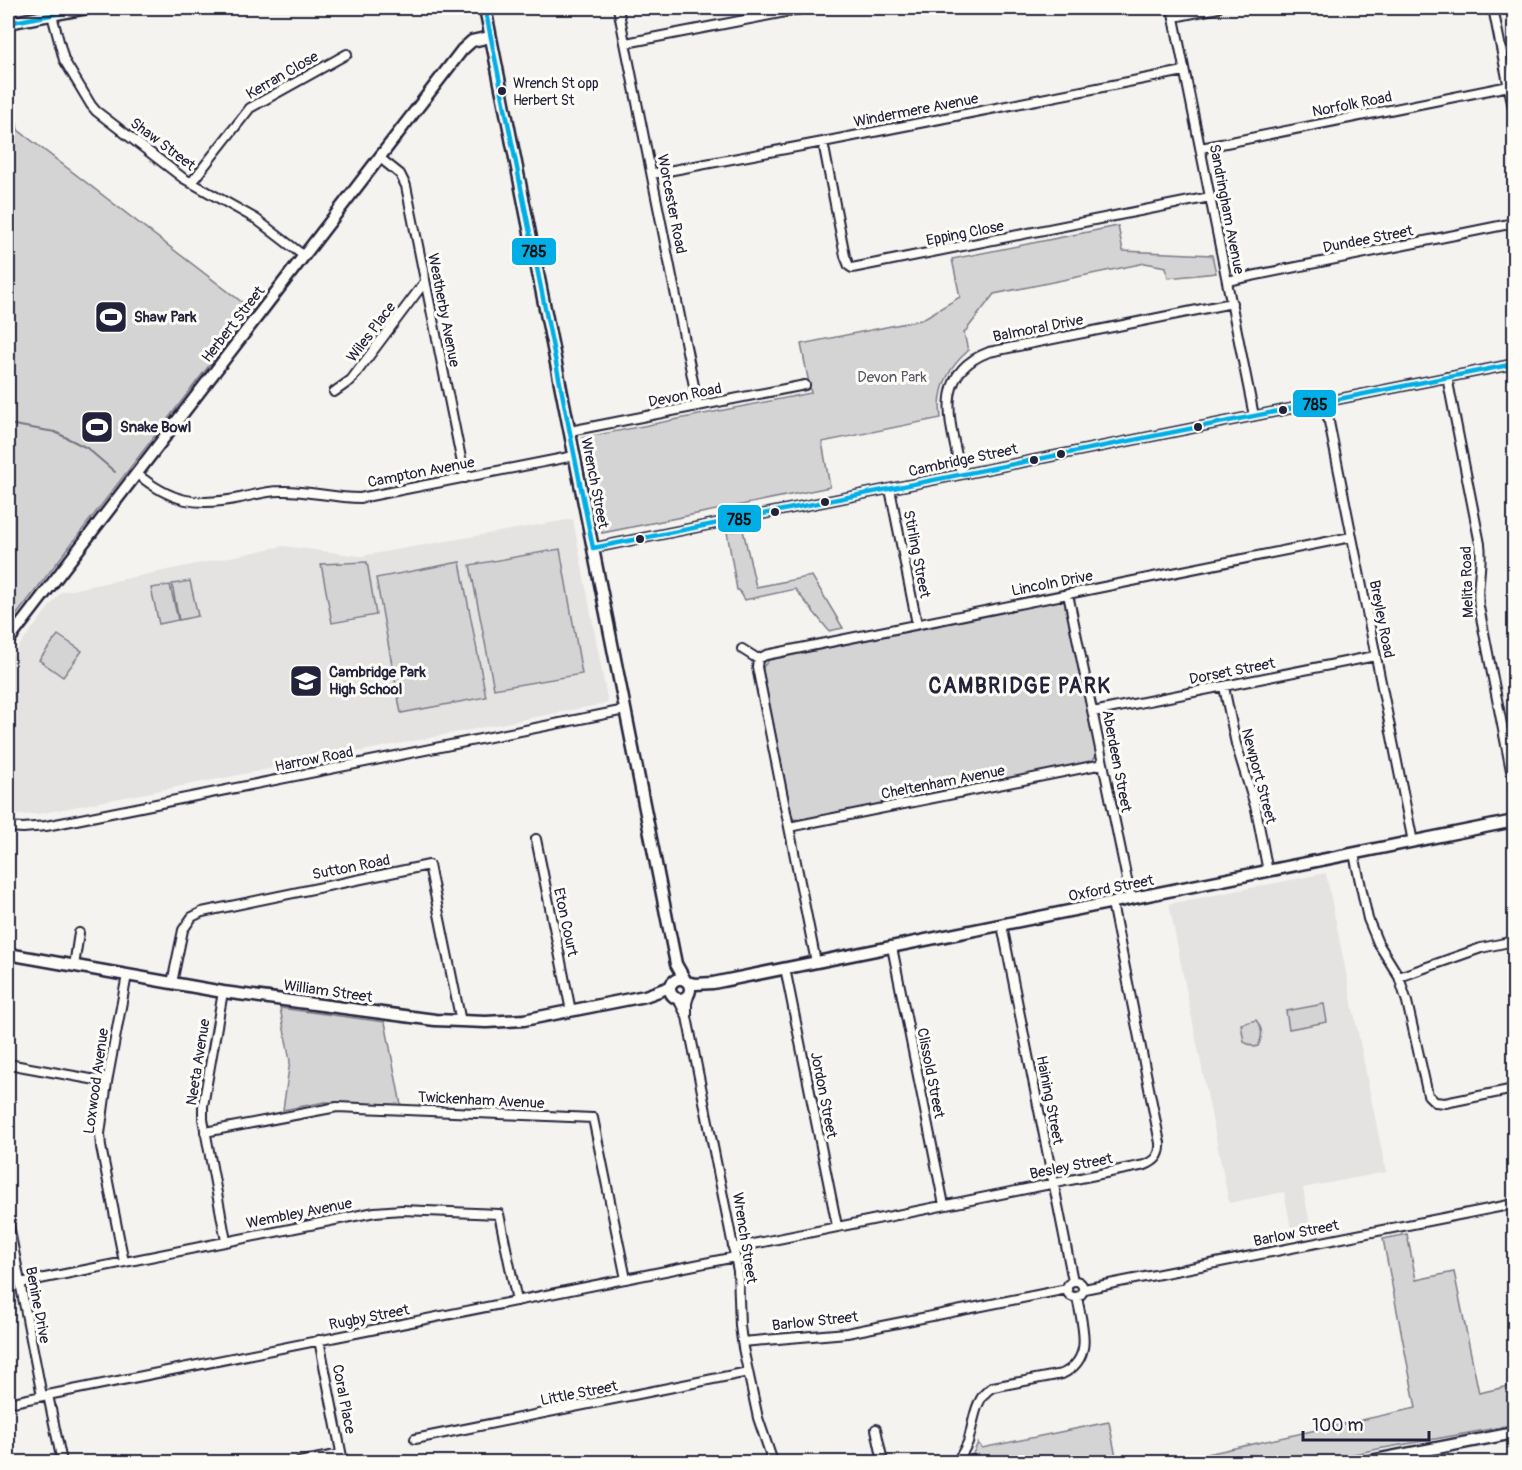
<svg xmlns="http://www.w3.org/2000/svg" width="1522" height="1470" font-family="Pangolin,sans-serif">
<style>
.built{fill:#e4e3e2}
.green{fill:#d5d4d5;stroke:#7c7b88;stroke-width:1.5}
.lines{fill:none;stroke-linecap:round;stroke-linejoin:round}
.stream{stroke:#757582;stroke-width:2}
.street-casing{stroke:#22223b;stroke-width:12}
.secondary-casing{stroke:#22223b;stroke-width:15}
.street{stroke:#fdfcf7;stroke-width:8}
.secondary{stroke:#fdfcf7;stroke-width:10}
.bus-1-casing{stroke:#fdfcf7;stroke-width:9}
.bus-1{stroke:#02aee6;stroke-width:4.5}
.bus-dot{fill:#22223b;stroke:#fdfcf7;stroke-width:2}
.labels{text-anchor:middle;stroke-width:6;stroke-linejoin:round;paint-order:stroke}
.bus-label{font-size:14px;fill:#22223b;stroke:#fdfcf7;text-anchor:start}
.street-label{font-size:15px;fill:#22223b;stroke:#fdfcf7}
.poi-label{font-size:15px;font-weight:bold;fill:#22223b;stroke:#fdfcf7;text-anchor:start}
.park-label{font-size:15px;fill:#585769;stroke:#fdfcf7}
.district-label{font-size:21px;font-weight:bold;letter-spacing:1.5px;fill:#22223b;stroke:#fdfcf7}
.line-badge{stroke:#fdfcf7;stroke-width:2}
.pale-badge-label{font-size:16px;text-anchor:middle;font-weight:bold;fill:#111}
</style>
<rect width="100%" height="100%" fill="#f4f3ef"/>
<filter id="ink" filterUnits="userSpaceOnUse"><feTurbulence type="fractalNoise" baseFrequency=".0167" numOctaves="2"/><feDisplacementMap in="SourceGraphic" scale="12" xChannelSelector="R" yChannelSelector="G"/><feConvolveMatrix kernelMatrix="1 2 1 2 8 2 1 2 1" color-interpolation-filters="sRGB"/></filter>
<g filter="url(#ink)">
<path class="built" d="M573,519l35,184 -570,111 -20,1 -10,-3v-152l53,-68 222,-46 78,10z
M1326,873l60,299 -83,16 9,46 -19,4 -9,-46 -55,11 -60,-299z"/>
<path class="green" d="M8,78l10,52 234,180 -244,316z
M1118,226l5,25 89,4 4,18 -48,5 -2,-11 -21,-4 -151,31 -30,39 4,18c-21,18 -31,40 -27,67l-119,24 8,45 -228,46 -20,-95 229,-45 -10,-49 120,-24 39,-23 -8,-38z
M743,530l13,57 56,-11 31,52 -14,3 -34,-42 -50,11 -6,-10h-2l-10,-58z
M560,549l22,125 -88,15 -24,-124z
M367,562l9,53 -44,8 -11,-59z
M460,562l26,135 -85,16 -25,-135z
M190,581l8,35 -19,4 -7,-36z
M170,585l8,35 -19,4 -8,-36z
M1060,600l6,3 30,148c0,6 -1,8 -6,11l-290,58 -6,-1 -2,-2 -29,-146v-4l6,-7z
M58,635l24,16 -19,26 -24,-17z
M1324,1004l3,18 -38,7 -3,-18z
M280,1008l105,14 16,83 -76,-3 -42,8 7,-49z
M1256,1020c7,9 7,16 2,26l-4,1 -10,-5 -3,-18z
M1407,1234l9,46 38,-8 25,121 35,-8v40l-136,24 -62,13h-145l245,-54 -33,-169z
M1109,1422l8,40h-148l9,-19 4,5z"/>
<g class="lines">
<path class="stream" d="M8,424l47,8 32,16 28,24"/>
<g class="street-casing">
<path id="street" d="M618,8l80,398
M1172,8l82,408
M1493,8l21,105
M52,15l12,45 27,45 5,6 87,67 73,41 48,37
M1174,17l44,-9
M626,43l180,-35
M823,142l22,114 4,10 3,2 358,-71
M1201,148l308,-62
M380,158l20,16 6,12 59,292
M652,174l171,-32 361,-71
M191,183l59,-75 97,-54
M1227,281l287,-58
M1447,377l33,167c3,21 -4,42 -1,63l35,179
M334,392l17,-12 73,-97
M1325,402l88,440
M570,431l235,-46
M136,473c35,29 60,34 104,25 13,-3 27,-7 41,-7 26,-1 52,7 79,7l214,-42
M961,474c-9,-47 -31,-100 28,-122l243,-49
M890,489l27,135
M593,548l921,-184
M1068,594l63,305
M742,649l16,10
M758,659l8,-4 585,-118
M758,659l-1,8 59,295
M1224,687l12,57 20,65 12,63
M1093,712l282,-56
M8,827l15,1 23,-2 579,-116
M789,827l314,-63
M536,839l35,172
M1354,854l14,65 10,24 21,34 8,25 21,93 7,7 10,1 69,-14
M1002,925l71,356
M892,947l52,258
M74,966l5,-33
M785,968l52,258
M1399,977l82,-29 33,-7
M172,983l11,-53 9,-13 10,-5 227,-47 32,157
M223,992l-20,114v13l23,122
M689,996l-2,7v14l51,254 2,55 3,22 15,70 15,44
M678,999l7,14
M8,1064l99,18
M205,1132l132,-25 256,11 33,161
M8,1220l34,176
M733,1248l412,-83c11,-4 16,-10 15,-22l-48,-240
M124,1262l-23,-115 -1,-13 7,-52 20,-107
M1067 1289a8 8 0 1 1 16 0a8 8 0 1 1-16 0Z
M20,1283l355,-71 27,-2 97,4 18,87
M1084,1289l430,-85
M319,1340l24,122
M742,1342l105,-9 220,-44
M48,1395l14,67
M8,1403l727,-146
M876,1429l7,33
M415,1439l333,-67
M299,1462l42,-8
M956,1462c5,-6 9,-13 12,-20 6,-19 6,-45 25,-55l69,-13c33,-15 20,-49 15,-77"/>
</g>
<g class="secondary-casing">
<path id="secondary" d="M485,8l191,956 9,16
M8,23l80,-15
M8,641l454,-591 10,-9 18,-4
M8,954l215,38 212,28 51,2 38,-2 121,-24 25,-9
M670 989a10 10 0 1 1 20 0a10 10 0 1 1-20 0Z
M687,982l8,2 18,-1 801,-162
M1365,1462l149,-29"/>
</g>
<use href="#street" class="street"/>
<use href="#secondary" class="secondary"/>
<g class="bus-1-casing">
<path id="bus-1" d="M485,8l108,540 921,-184
M8,23l80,-15"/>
</g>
<use href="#bus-1" class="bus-1"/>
</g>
</g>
<defs>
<g id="stadium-square" transform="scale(1.725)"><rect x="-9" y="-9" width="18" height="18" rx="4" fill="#22223b" stroke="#fdfcf7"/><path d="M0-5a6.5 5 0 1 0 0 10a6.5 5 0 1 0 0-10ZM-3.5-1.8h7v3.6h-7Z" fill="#fff"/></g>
<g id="school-square" transform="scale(1.725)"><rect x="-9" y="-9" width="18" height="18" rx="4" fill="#22223b" stroke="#fdfcf7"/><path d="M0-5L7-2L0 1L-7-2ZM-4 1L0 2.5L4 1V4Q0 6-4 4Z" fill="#fff"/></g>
</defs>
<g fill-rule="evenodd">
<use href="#stadium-square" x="111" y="317"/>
<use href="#stadium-square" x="97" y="427"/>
<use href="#school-square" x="306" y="681"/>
</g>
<g class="bus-dot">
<circle cx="502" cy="91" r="5"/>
<circle cx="1283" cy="410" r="5"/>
<circle cx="1198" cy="427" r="5"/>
<circle cx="1061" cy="454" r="5"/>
<circle cx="1034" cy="460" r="5"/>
<circle cx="825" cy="502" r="5"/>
<circle cx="775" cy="512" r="5"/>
<circle cx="640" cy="539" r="5"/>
</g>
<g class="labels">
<g class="bus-label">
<text x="513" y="88">Wrench St opp<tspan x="513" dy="17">Herbert St</tspan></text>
</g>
<g class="street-label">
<text transform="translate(282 75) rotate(-30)" y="5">Kerran Close</text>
<text transform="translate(1352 104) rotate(-11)" y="5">Norfolk Road</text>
<text transform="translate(916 110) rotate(-11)" y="5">Windermere Avenue</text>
<text transform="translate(163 144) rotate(37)" y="5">Shaw Street</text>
<text transform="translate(672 204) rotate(79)" y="5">Worcester Road</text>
<text transform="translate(1227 209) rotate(79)" y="5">Sandringham Avenue</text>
<text transform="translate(965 233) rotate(-11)" y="5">Epping Close</text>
<text transform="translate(1368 239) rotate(-11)" y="5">Dundee Street</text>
<text transform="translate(444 310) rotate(79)" y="5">Weatherby Avenue</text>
<text transform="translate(233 324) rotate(-52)" y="5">Herbert Street</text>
<text transform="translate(1038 328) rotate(-11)" y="5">Balmoral Drive</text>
<text transform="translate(371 332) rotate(-53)" y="5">Wiles Place</text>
<text transform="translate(685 395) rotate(-11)" y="5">Devon Road</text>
<text transform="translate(963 460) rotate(-12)" y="5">Cambridge Street</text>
<text transform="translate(421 472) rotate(-11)" y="5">Campton Avenue</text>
<text transform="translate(595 483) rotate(79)" y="5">Wrench Street</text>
<text transform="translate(917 554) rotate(79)" y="5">Stirling Street</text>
<text transform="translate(1467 582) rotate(-92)" y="5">Melita Road</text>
<text transform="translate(1052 583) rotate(-11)" y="5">Lincoln Drive</text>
<text transform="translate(1382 619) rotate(79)" y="5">Breyley Road</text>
<text transform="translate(1232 671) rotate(-11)" y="5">Dorset Street</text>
<text transform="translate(314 759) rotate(-11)" y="5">Harrow Road</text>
<text transform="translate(1117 761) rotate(79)" y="5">Aberdeen Street</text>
<text transform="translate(1259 776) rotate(75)" y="5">Newport Street</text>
<text transform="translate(943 782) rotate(-11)" y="5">Cheltenham Avenue</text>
<text transform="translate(351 867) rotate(-11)" y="5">Sutton Road</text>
<text transform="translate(1111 888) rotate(-11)" y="5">Oxford Street</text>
<text transform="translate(566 922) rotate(78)" y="5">Eton Court</text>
<text transform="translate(328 991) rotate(8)" y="5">William Street</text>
<text transform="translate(198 1062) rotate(-81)" y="5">Neeta Avenue</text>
<text transform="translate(931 1073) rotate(79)" y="5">Clissold Street</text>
<text transform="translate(96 1081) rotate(-82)" y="5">Loxwood Avenue</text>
<text transform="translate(824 1095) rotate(79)" y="5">Jordon Street</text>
<text transform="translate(481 1100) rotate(3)" y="5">Twickenham Avenue</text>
<text transform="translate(1050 1100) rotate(79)" y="5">Haining Street</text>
<text transform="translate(1071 1166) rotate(-11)" y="5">Besley Street</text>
<text transform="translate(299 1213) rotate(-11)" y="5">Wembley Avenue</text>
<text transform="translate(1296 1233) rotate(-11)" y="5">Barlow Street</text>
<text transform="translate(745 1238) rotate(81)" y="5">Wrench Street</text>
<text transform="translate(38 1305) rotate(79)" y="5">Benine Drive</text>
<text transform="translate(369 1317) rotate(-11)" y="5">Rugby Street</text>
<text transform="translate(815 1321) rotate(-6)" y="5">Barlow Street</text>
<text transform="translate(579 1393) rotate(-11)" y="5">Little Street</text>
<text transform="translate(344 1399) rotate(79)" y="5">Coral Place</text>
</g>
<g class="poi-label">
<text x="134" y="322">Shaw Park</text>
<text x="120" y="432">Snake Bowl</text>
<text x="329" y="677">Cambridge Park<tspan x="329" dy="17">High School</tspan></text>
</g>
<g class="park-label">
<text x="892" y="382">Devon Park</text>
</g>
<g class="district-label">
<text x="1020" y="693">CAMBRIDGE PARK</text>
</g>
</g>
<g class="line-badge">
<rect x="511" y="237" width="46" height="29" rx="6" fill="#02aee6"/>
<rect x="1292" y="389" width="45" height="29" rx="6" fill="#02aee6"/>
<rect x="717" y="504" width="45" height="29" rx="6" fill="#02aee6"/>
</g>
<g class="pale-badge-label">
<text x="534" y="257">785</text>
<text x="1315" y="410">785</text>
<text x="739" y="525">785</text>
</g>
<rect width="1522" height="1470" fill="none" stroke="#fdfcf7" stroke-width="30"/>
<rect x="15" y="15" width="1492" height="1440" fill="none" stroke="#22223b" stroke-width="2" filter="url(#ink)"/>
<path d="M1303 1431v9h126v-9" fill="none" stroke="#22223b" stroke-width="3"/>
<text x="1312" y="1431" font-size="18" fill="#22223b" stroke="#fdfcf7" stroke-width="4.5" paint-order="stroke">100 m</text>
</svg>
